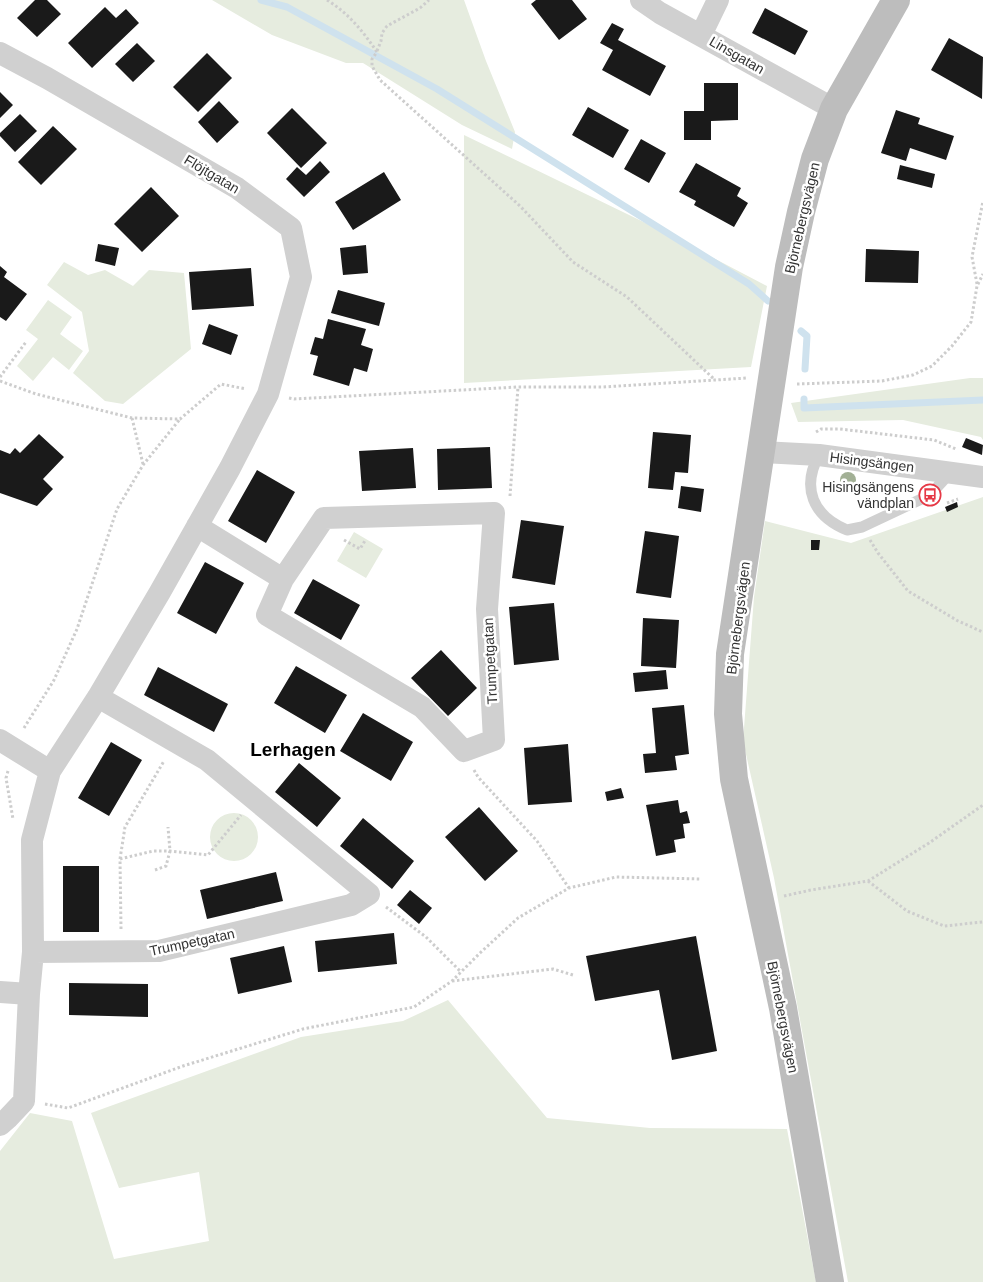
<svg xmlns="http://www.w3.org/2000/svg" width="983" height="1282" font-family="Arial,sans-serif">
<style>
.green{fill:#e6ecdf}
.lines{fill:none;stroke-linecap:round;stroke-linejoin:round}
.stream{stroke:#cfe2ee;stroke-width:7}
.building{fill:#1a1a1a}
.path{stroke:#cdcdcd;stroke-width:3;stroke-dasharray:2.5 2.5;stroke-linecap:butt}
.lane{stroke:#d0d0d0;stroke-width:11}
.street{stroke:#d0d0d0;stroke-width:22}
.secondary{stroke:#bdbdbd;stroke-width:28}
.tree{fill:#a2b095}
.labels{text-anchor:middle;stroke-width:5;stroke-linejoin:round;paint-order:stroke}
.street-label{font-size:14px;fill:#333;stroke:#fff}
.poi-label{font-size:14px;fill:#333;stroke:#fff;text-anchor:end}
.district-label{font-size:19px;font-weight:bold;fill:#000;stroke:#fff}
</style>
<rect width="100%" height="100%" fill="#fff"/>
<path class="green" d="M212,0h252l22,61 29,71 -3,17 -50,-24 -99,-62h-17l-74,-28z
M464,135l194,94 109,57 -16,81 -287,16z
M64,262l24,13 17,-5 28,16 16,-16 35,3 7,76 -68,55 -18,-3 -32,-28 16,-22 -7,-39 -35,-27z
M48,300l24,17 -12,17 23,17 -14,19 -16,-13 -20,24 -16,-15 21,-27 -12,-9z
M970,378h13v62l-2,-3 -78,-17 -105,2 -7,-19z
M983,497v785h-135l-74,-404 -31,-137 11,-144 11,-76 86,22z
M354,532l29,17 -17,29 -29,-17z
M210 837a24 24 0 1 1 48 0a24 24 0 1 1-48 0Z
M448,1000l99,118 103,10 137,1 29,153h-816v-131l30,-38 42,8 42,138 95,-18 -10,-69 -80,16 -28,-75 210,-76 102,-16z"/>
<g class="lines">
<path class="stream" d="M261,0l26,7 150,82 312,195 19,17
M801,331l6,5 -2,33
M804,399v9l179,-8"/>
</g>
<path class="building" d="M35,0h12l14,14 -24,23 -20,-19z
M536,0h36l15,19 -28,21 -28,-36z
M105,7l11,11 10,-9 13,14 -47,45 -24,-25z
M765,8l43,23 -13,24 -43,-22z
M612,23l12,6 -6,11 48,26 -16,30 -48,-26 11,-20 -13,-7z
M949,38l34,19 -1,42 -51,-29z
M137,43l18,18 -22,21 -18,-18z
M207,53l25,25 -34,34 -25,-25z
M704,83h34v37l-27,1v19h-27v-29h20z
M0,92l13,13 -13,13z
M219,101l20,21 -22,21 -19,-21z
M588,107l41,23 -16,28 -41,-23z
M292,108l35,35 -26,25 -34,-35z
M896,110l24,8 -2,6 36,12 -8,24 -36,-12 -4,13 -25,-8z
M20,114l17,17 -22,21 -15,-16v-3z
M53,126l24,23 -36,36 -23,-23z
M641,139l25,14 -17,30 -25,-14z
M320,161l10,11 -26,25 -18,-18 11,-12 9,8z
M696,163l45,25 -4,8 11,7 -14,24 -40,-22 2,-4 -17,-9z
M900,165l35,9 -3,14 -35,-9z
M384,172l17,28 -48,30 -18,-28z
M151,187l28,29 -37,36 -28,-28z
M98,244l21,4 -4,18 -20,-5z
M366,245l2,28 -25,2 -3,-27z
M866,249l53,2 -1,32 -53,-1z
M0,266l7,6 -3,5 23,17 -21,27 -6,-4z
M251,268l3,38 -62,4 -3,-38z
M338,290l47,13 -6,23 -48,-13z
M328,319l38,10 -5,16 12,4 -6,23 -13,-4 -5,18 -36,-11 5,-19 -8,-2 5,-17 8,2z
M209,324l29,11 -7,20 -29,-11z
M653,432l38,3 -3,38 -13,-1 -2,18 -25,-2z
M39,434l25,23 -21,22 10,10 -16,17 -37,-13v-43l10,4 5,-6 5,5z
M966,438l17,7 -1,10 -20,-8z
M490,447l2,41 -54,2 -1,-41z
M413,448l3,40 -54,3 -3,-40z
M257,470l38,22 -29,51 -38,-22z
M681,486l23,3 -3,23 -23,-4z
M957,502l1,5 -11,5 -2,-5z
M521,520l43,6 -9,59 -43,-7z
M645,531l34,5 -8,62 -35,-5z
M811,540h9l-1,10h-8z
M205,562l39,21 -28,51 -39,-21z
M313,579l47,26 -19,35 -47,-27z
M554,603l5,57 -45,5 -5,-58z
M643,618l36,2 -3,48 -35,-2z
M441,650l36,38 -29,28 -37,-38z
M296,666l51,29 -22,38 -51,-30z
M158,667l70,37 -14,28 -70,-37z
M666,670l2,19 -33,3 -2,-19z
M684,705l5,49 -14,2 2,14 -32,3 -2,-19 13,-1 -4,-45z
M363,713l50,29 -22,39 -51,-30z
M111,742l31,18 -33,56 -31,-18z
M568,744l4,58 -44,3 -4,-57z
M299,763l42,35 -24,29 -42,-35z
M621,788l3,10 -17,3 -2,-9z
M678,800l2,13 7,-2 3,12 -7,1 2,14 -11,2 2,12 -20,4 -10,-51z
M479,807l39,44 -33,30 -40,-44z
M363,818l51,43 -22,28 -52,-43z
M63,866h36v66h-36z
M276,872l7,29 -76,18 -7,-29z
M410,890l22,18 -13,16 -22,-19z
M394,933l3,31 -79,8 -3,-31z
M696,936l21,115 -45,9 -13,-70 -64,11 -9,-45z
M284,946l8,36 -54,12 -8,-36z
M69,983l79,1v33l-79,-2z"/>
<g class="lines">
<path class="path" d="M327,0c21,13 36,31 50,52l-5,7v7l8,14 140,126 53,56 54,35 88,83
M377,51l4,-10 1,-8 5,-7 33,-18 9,-8
M977,284l-5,-27 11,-56
M0,377l26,-35
M0,381l36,13 96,24 48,1 41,-35 25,5
M797,384l85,-3 31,-6 19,-9 20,-20 19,-24 6,-36 6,-12
M289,398l5,1 224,-12h85l144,-9
M132,418l11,46
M816,432l5,-3h19l94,11 22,9
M510,496l8,-109
M947,503l11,-4
M344,540l16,9 6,-10
M870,540l8,13 30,38 50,30 25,11
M24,728l30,-48 23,-51 40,-120 26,-44 37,-46
M474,770l4,7 59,64 32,47
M8,771l-2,7 7,41
M120,859l5,-32 39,-66
M155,870l11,-4 4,-15 -2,-24
M868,881l39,30 37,15 39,-4
M784,896l27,-6 57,-9 61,-38 54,-38
M386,907l40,30 35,35
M121,929l-1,-70 33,-8h17l38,4 33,-40
M452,981l101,-12 20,6
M45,1104l23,4 115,-42 120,-37 111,-22 38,-26 28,-28 38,-35 51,-30 47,-11 85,2"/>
<path class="lane" d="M819,455c-18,33 -6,61 28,75l15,-3 68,-32 20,-22"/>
<path class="street" d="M641,0l19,13 174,96
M701,35l17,-35
M0,53l47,25 190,110 54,40 10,49 -33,117 -38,74 -70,124 -62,105 -48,74 -18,69 1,112 -4,42 -5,107 -16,17 -8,7
M761,452l58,3 164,22
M197,526l86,53 -16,36 155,92 42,44 30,-11 -7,-131 7,-96 -170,5 -41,61
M0,740l50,31
M33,952l126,-1 192,-46 18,-11 -162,-134 -109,-63
M0,992l29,2"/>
<path class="secondary" d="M830,1282l-47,-274 -49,-229 -6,-65 2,-60 59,-387 12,-55 14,-53 19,-50 62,-109"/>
</g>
<circle class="tree" cx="848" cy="480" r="8"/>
<defs>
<g id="bus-ring" transform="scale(1.125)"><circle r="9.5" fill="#fff" stroke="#e63946" stroke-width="1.5"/><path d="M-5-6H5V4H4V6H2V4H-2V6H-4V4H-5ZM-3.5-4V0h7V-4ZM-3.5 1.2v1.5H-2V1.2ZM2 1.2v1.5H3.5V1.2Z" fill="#e63946"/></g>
</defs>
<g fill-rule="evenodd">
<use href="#bus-ring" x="930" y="495"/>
</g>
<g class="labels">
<g class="street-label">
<text transform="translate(737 55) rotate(30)" y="5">Linsgatan</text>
<text transform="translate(212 174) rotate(31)" y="5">Flöjtgatan</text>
<text transform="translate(802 218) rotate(-77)" y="5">Björnebergsvägen</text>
<text transform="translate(872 462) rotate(7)" y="5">Hisingsängen</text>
<text transform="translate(738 618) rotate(-83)" y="5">Björnebergsvägen</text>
<text transform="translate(490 661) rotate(-93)" y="5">Trumpetgatan</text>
<text transform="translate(192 942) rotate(-12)" y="5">Trumpetgatan</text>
<text transform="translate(783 1017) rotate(79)" y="5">Björnebergsvägen</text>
</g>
<g class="poi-label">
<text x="914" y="492">Hisingsängens<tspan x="914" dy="16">vändplan</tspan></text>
</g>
<g class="district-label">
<text x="293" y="756">Lerhagen</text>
</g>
</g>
</svg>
